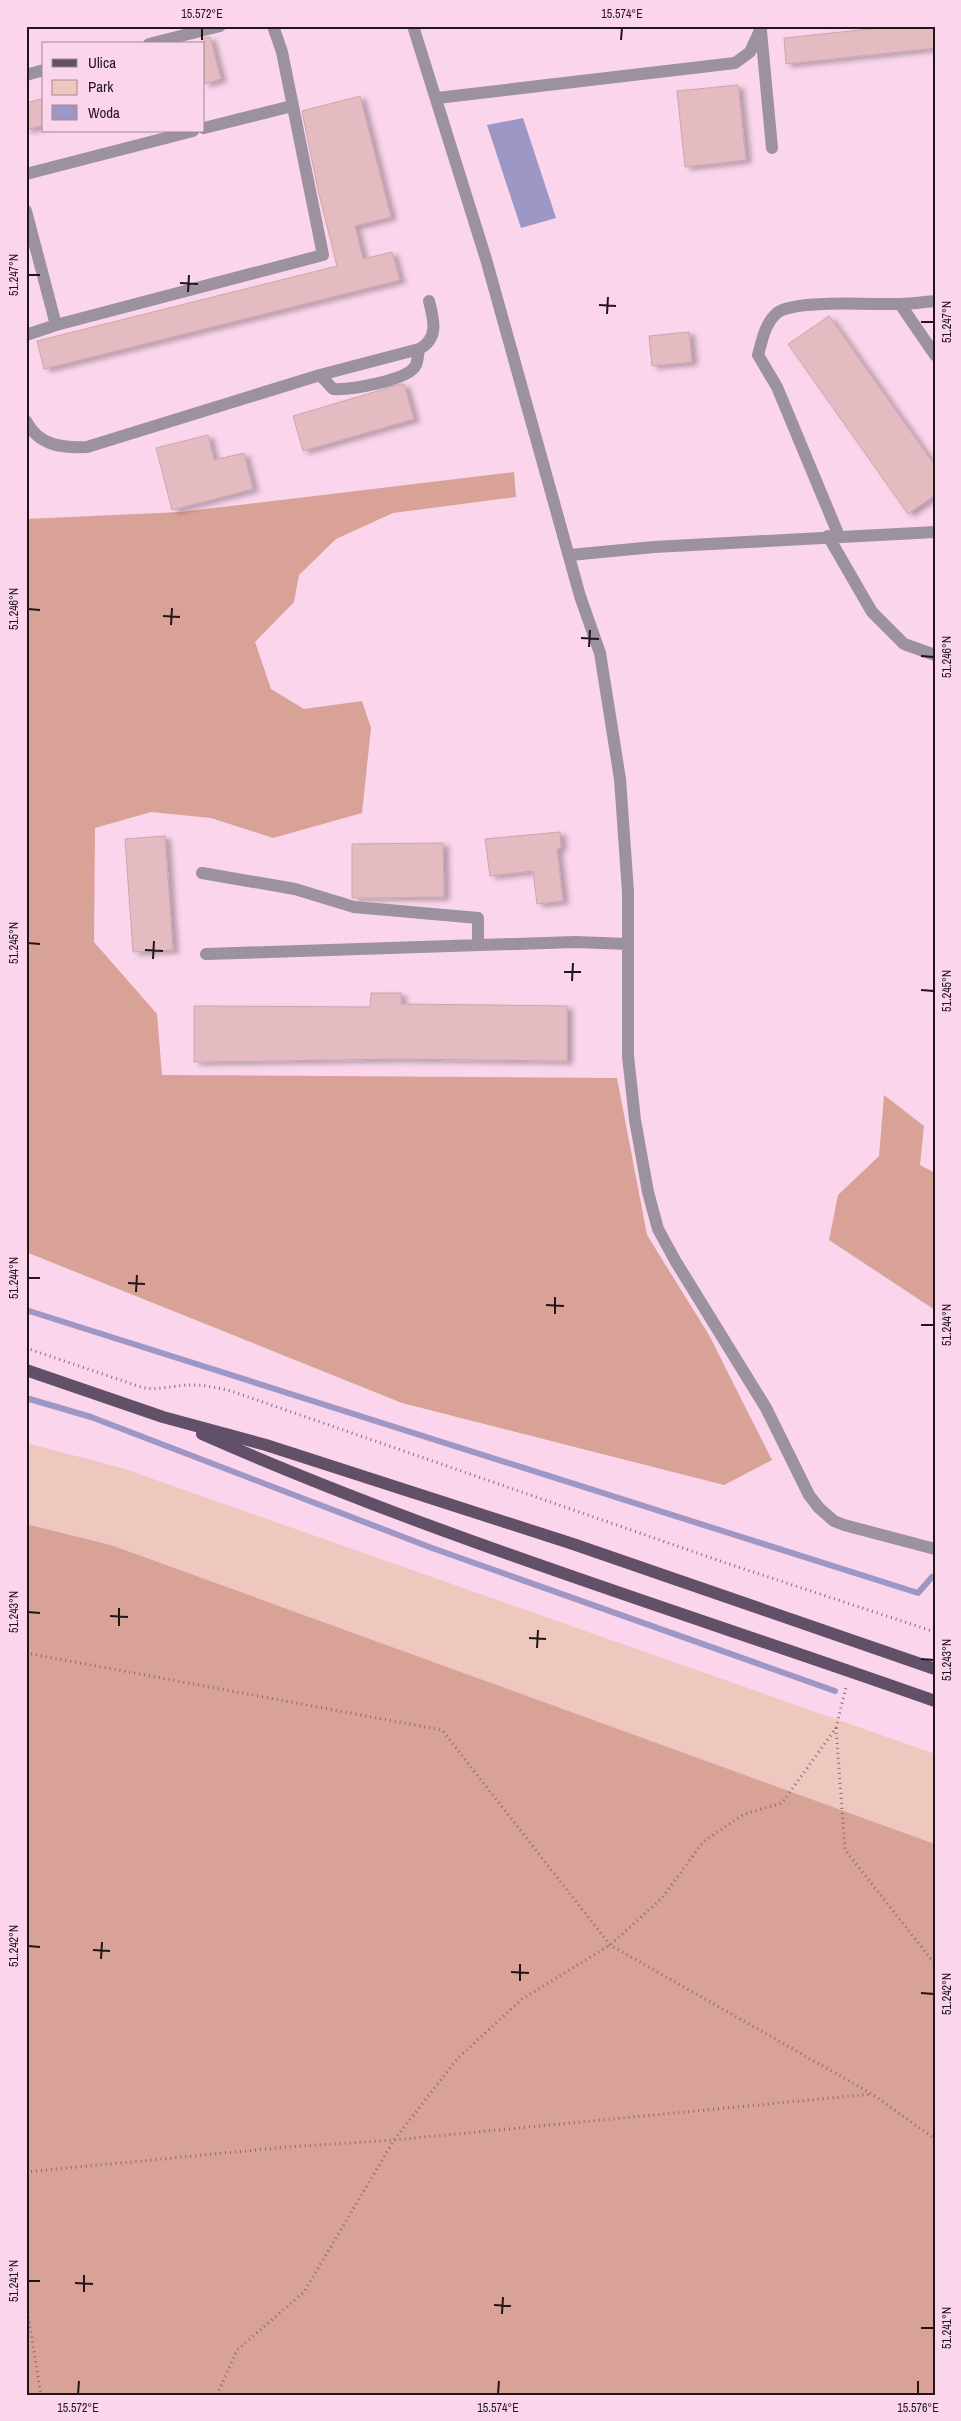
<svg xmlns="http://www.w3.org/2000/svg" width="961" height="2421" font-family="'Archivo Narrow',sans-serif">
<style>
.green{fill:#eec7be}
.forest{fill:#d9a297}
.water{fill:#9e96c5}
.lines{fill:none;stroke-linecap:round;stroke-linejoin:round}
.stream{stroke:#9e96c5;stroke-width:6}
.building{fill:#e5bbc2;stroke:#cea5ac;filter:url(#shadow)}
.path{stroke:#846c7a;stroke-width:3;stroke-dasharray:1 4;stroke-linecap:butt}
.minor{stroke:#9b919f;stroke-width:12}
.major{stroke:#615067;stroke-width:12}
.ticks{fill:none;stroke:#21151c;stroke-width:2}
.neatline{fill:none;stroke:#21151c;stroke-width:2}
.ticks-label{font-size:12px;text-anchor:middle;fill:#21151c}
</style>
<defs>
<filter id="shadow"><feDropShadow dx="5.5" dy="3" stdDeviation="2.5" flood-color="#0004"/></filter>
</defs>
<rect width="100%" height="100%" fill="#fad5eb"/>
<path class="green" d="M26,1443l96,25 813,286v90l-824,-299 -85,-21z"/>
<path class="forest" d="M514,472l2,25 -123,16 -57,26 -37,36 -5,27 -39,40 16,47 33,20 58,-8 9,27 -9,85 -89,25 -62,-20 -60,-6 -56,16 -1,114 63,72 5,61 455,3 30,157 62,100 63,125 -48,25 -322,-82 -376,-151v-733l154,-7z
M884,1095l40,31 -4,39 15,8v137l-106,-70 9,-45 41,-39z
M26,1524l85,21 824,299v551h-909z"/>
<path class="water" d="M523,118l33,100 -35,10 -34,-103z"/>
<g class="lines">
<path class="stream" d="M26,1310l892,283 14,-16
M26,1398l65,19 341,131 403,143"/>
</g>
<path class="building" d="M899,26h36v22l-149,16 -2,-26z
M210,37l11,42 -17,5v-46z
M738,85l8,75 -61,7 -8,-76z
M360,96l31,121 -36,9 8,33 29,-7 8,28 -356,89 -7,-28 300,-75 -19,-76 -16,-79z
M44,98v27l-18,5v-27z
M829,316l106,150v29l-27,19 -120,-170z
M689,332l3,30 -40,4 -3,-30z
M401,384h3l10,35 -111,32 -10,-35z
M208,435l6,25 30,-7 9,36 -81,21 -16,-62z
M560,832l1,16 -4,1 6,52 -26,3 -4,-33 -43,5 -5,-37z
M165,836l8,114 -40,2 -8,-113z
M443,843l1,54 -92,1v-54z
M371,993h30v11l166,2v55l-167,-2 -206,3v-56l176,1z"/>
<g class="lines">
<path class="path" d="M26,1348l118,40c17,2 32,-3 48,-3 14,0 26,3 39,6l495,172 209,69
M26,1653l416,77 168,215 262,149 63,45
M836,1728l9,122 90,114
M26,2172l261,-25 107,-7 478,-46
M26,2302l15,93
M217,2395l20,-45 67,-58 90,-152 64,-82 64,-59 88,-54 52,-47 41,-56 41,-28 38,-11 54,-75 10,-41"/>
<path class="minor" d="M413,26l73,233 94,337 20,57 20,126 8,113v164l7,64 13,72 10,37 18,33 90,146 43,87 10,13 15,13 10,4 91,24
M761,31l11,117
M149,44l71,-18
M26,75l18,-5
M437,98l298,-35 15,-11 12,-26
M204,128l88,-22
M26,174l167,-43
M26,211l30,114
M900,304l35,51
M26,335l30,-10 267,-70 -41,-203 -9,-26
M320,375l13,14c16,1 75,-8 83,-24 2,-5 2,-11 3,-16
M26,421c13,25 36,27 61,26l233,-72 99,-26c20,-10 15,-29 10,-48
M828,536l44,76 32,32 31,11
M839,536l-62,-149 -19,-32c4,-14 7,-32 19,-42 18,-14 97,-8 123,-9 12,0 23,-2 35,-3
M570,555l84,-8 281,-15
M202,873l93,16 59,18 124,11v26
M206,954l369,-12 53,2"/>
<path class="major" d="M26,1370l137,47 103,28 307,99 362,125
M202,1434c238,105 487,180 733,267"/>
</g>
<path class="ticks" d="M202,40v-12M621,40l1,-12M28,275h12M180,283l18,1M188,292l1,-17M599,305l17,1M607,314l1,-17M921,322h13M28,609l12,1M163,616l17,1M171,625l1,-17M581,638l18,1M589,647l1,-17M921,656l13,1M28,943l12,1M145,950l18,1M153,959l1,-18M564,972h17M572,981l1,-18M921,990l13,1M28,1278h12M128,1283l17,1M136,1292l1,-17M546,1305l18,1M555,1314v-17M921,1325h13M28,1612l12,1M110,1616l18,1M119,1626v-18M529,1638l17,1M537,1648l1,-18M921,1659l13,1M28,1946l12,1M93,1950l17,1M101,1959l1,-17M511,1972l18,1M520,1981v-17M921,1993l13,1M28,2281h12M75,2283l18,1M84,2292v-17M494,2305l17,1M502,2314l1,-17M921,2328h13M78,2394l1,-13M498,2394l1,-13M918,2394v-13"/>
<rect width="961" height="2421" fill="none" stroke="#fad5eb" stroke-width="55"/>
<rect x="42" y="42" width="162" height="90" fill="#fad5eb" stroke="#a38898"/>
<rect x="52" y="59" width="25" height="8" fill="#615067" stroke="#a38898"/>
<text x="88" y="68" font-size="15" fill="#21151c">Ulica</text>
<rect x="52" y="80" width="25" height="15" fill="#eec7be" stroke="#a38898"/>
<text x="88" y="92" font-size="15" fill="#21151c">Park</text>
<rect x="52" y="105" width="25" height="15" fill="#9e96c5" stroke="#a38898"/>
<text x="88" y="118" font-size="15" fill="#21151c">Woda</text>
<rect x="28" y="28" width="906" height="2366" class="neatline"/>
<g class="ticks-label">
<text x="202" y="18">15.572°E</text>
<text x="622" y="18">15.574°E</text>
<text transform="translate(14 275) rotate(-90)" y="4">51.247°N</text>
<text transform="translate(947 322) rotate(-90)" y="4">51.247°N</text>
<text transform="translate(14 609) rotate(-90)" y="4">51.246°N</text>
<text transform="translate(947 657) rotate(-90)" y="4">51.246°N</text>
<text transform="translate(14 943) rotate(-90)" y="4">51.245°N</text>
<text transform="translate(947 991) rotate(-90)" y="4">51.245°N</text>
<text transform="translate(14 1278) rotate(-90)" y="4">51.244°N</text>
<text transform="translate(947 1325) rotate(-90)" y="4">51.244°N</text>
<text transform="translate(14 1612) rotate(-90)" y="4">51.243°N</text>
<text transform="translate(947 1660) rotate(-90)" y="4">51.243°N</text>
<text transform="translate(14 1946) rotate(-90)" y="4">51.242°N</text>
<text transform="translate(947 1994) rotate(-90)" y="4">51.242°N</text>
<text transform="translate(14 2281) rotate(-90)" y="4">51.241°N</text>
<text transform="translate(947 2328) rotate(-90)" y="4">51.241°N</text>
<text x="78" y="2412">15.572°E</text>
<text x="498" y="2412">15.574°E</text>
<text x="918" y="2412">15.576°E</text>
</g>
</svg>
